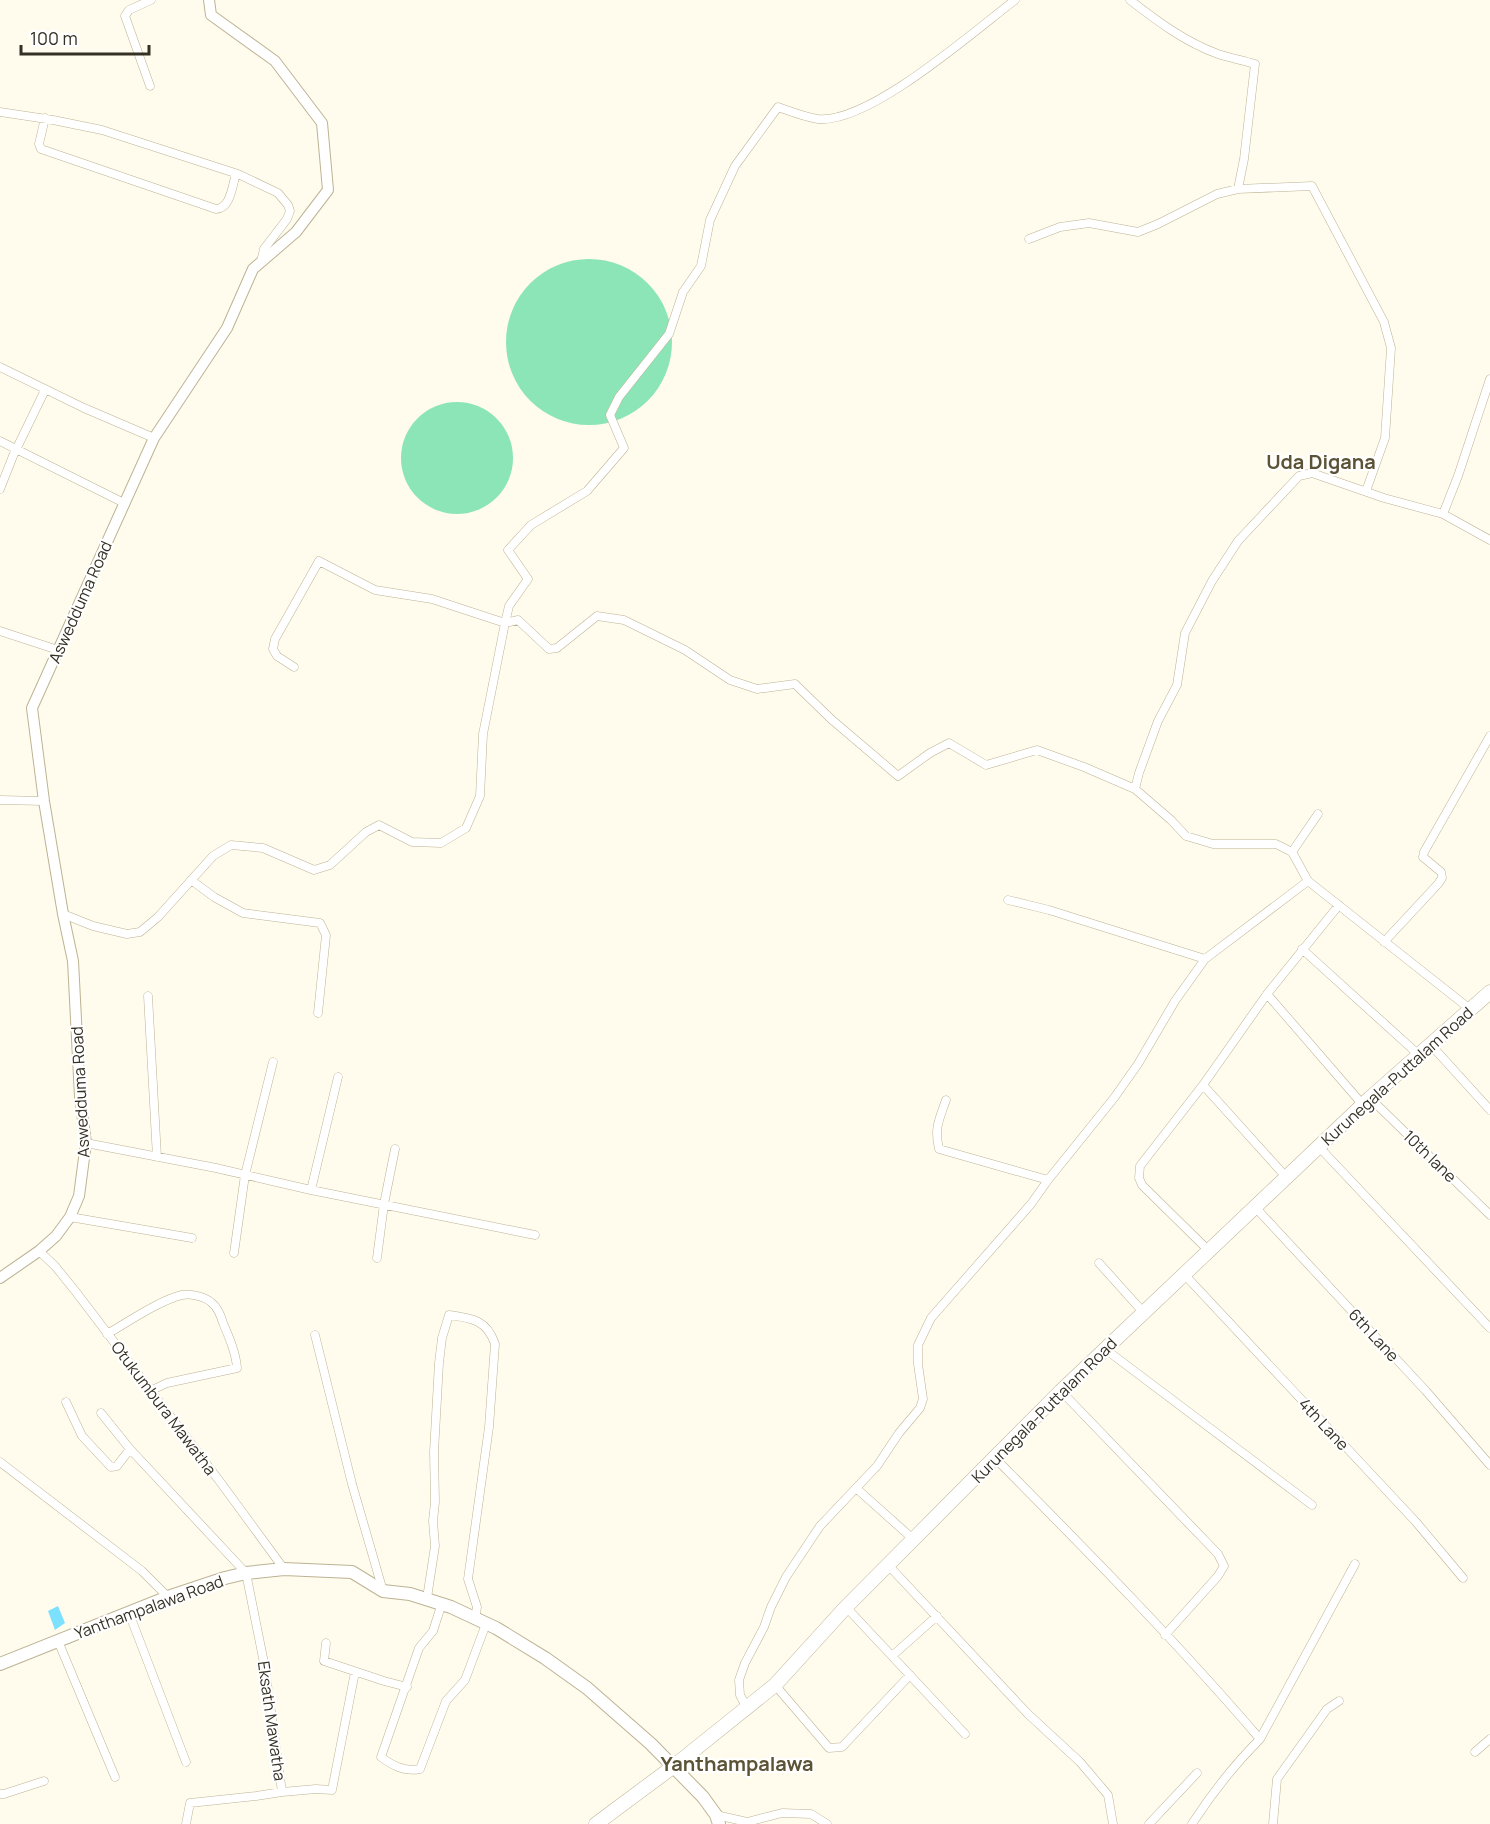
<svg xmlns="http://www.w3.org/2000/svg" width="1490" height="1824" font-family="Manrope,sans-serif">
<style>
.green{fill:#8ce5b6}
.water{fill:#7ce1fe}
.lines{fill:none;stroke-linecap:round;stroke-linejoin:round}
.street-casing{stroke:#bdb393;stroke-width:9}
.secondary-casing{stroke:#bdb393;stroke-width:12}
.primary-casing{stroke:#bdb393;stroke-width:14}
.highway-casing{stroke:#bdb393;stroke-width:15}
.street{stroke:#fff;stroke-width:8}
.secondary{stroke:#fff;stroke-width:10}
.primary{stroke:#fff;stroke-width:12}
.highway{stroke:#fff;stroke-width:14}
.labels{text-anchor:middle;stroke-width:4.5;stroke-linejoin:round;paint-order:stroke}
.street-label{font-size:16px;fill:#343023;stroke:#fff}
.quarter-label{font-size:20px;font-weight:bold;fill:#5c5336;stroke:#fff}
</style>
<rect width="100%" height="100%" fill="#fffbed"/>
<path class="green" d="M506 342a83 83 0 1 1 166 0a83 83 0 1 1-166 0Z
M401 458a56 56 0 1 1 112 0a56 56 0 1 1-112 0Z"/>
<path class="water" d="M58,1606l7,17 -10,7 -7,-19z"/>
<g class="lines">
<g class="street-casing">
<path id="street" d="M1130,0c27,21 55,42 88,54 12,4 24,6 37,10l-11,95 -6,30
M150,86l-25,-70 4,-6 22,-10
M0,112l53,8 49,10 136,44 40,19 10,12 2,6 -3,8 -23,30 -3,13
M45,118l-6,26 2,5 175,60c15,-1 16,-23 20,-35
M1029,239l31,-12 29,-4 49,9 20,-8 59,-30 21,-5 74,-3 72,136 7,26 -6,90 -19,53
M0,367l84,41 70,30
M0,441l122,61
M0,489l13,-33 32,-66
M1443,514l15,-38 32,-97
M0,631l58,19
M294,667l-17,-11 -4,-7 2,-10 44,-78 56,29 57,9 73,24 13,-3 31,29 8,-1 40,-32 27,4 61,30 45,30 27,9 38,-5 36,35 67,57 32,-23 19,-10 37,22 51,-15 47,17 51,22
M0,800l44,1
M1292,852l26,-38
M191,880l23,17 29,16 77,10 6,12 -8,78
M1008,900l41,10 156,49
M63,914l30,12 34,8 13,-2 18,-15 55,-61 18,-11 32,3 51,22 16,-5 36,-33 13,-7 33,17 29,1 25,-15 14,-32 3,-62 22,-111 4,-17 19,-27 -20,-29 23,-25 56,-34 37,-43 -14,-33 9,-18 50,-63 14,-42 18,-26 9,-46 25,-54 43,-59c12,4 27,10 40,12 51,5 155,-87 197,-119
M1384,942l54,-58 4,-6 -1,-6 -18,-15 1,-5 66,-116
M1302,949l117,106
M1267,994l96,111
M148,996l9,161
M1470,1009l-162,-128 -16,-29 -16,-8h-63l-27,-8 -15,-16 -36,-31 4,-16 19,-52 19,-36 8,-52 27,-52 26,-40 61,-65 13,-3 72,25 59,16 47,26
M1431,1045l59,65
M1203,1085l84,93
M1370,1098l120,117
M946,1100c-7,20 -12,28 -7,49l109,31
M86,1143l130,25 95,22 224,45
M1319,1147l171,181
M311,1190l27,-113
M1255,1207l171,184 64,74
M70,1217l122,21
M1208,1250l-66,-65 -3,-7 1,-12 63,-81 64,-91 72,-89
M39,1251l16,15 21,26 145,191 63,86
M234,1253l11,-78 28,-113
M377,1258l7,-54 11,-55
M1099,1263l44,49
M1183,1273l233,249 47,56
M107,1334c21,-12 53,-34 75,-39 8,-2 24,2 30,8 6,5 9,13 11,20 6,14 13,30 14,45l-70,15 -17,8
M315,1335l37,149 31,107
M1105,1349l207,156
M1061,1391l157,163 6,12 -6,10 -53,59
M66,1402l16,34 29,31 6,-1 13,-17
M101,1413l29,36 116,124 19,95 17,124 -26,4 -66,7 -4,21
M995,1458c90,91 181,183 265,281
M0,1462l142,109 26,26
M856,1488l57,51
M889,1566l139,148 52,48 28,33 5,29
M427,1598l8,-52 -2,-25 2,-19 -1,-50 5,-89 3,-25 7,-23c23,3 38,5 46,29l-6,83 -21,152 9,28 -2,12
M442,1603l-9,28 -14,17 -38,109c12,9 24,15 39,12l26,-68 19,-21 21,-56
M846,1607l119,127
M129,1613l57,149
M58,1641l57,136
M326,1643l-2,18 60,20 23,6
M892,1656l45,-40
M775,1685l54,63 13,-1 68,-72
M747,1708l-7,-13 -1,-15 6,-17 19,-36 7,-20 15,-30 34,-51 57,-60 22,-33 21,-25 3,-9 -5,-35v-19l13,-27 100,-114 17,-24 66,-82 24,-34 37,-63 30,-42 103,-78
M1475,1752l15,-13
M282,1792l34,-3 16,1 23,-118
M0,1794h4l40,-13
M716,1815l31,7 35,-9 29,1 16,10
M1149,1824l48,-51
M1192,1824c20,-31 42,-59 68,-85l95,-175
M1273,1824l4,-45 50,-70 12,-8"/>
</g>
<g class="secondary-casing">
<path id="secondary" d="M0,1278l39,-27 17,-15 14,-19 9,-21 7,-53 -6,-46 -7,-136 -10,-47 -19,-113 -12,-93 122,-270 73,-110 26,-59 43,-37 32,-42 -6,-67 -47,-62 -64,-46 -2,-15"/>
</g>
<g class="primary-casing">
<path id="primary" d="M0,1664l168,-67 57,-19 21,-5 38,-4 68,3 31,19 27,3 41,13 45,21 49,30 42,30 64,56 52,53 13,18 3,9"/>
</g>
<g class="highway-casing">
<path id="highway" d="M596,1824l78,-58 101,-81 71,-78 215,-216 309,-293 120,-106"/>
</g>
<use href="#street" class="street"/>
<use href="#secondary" class="secondary"/>
<use href="#primary" class="primary"/>
<use href="#highway" class="highway"/>
</g>
<g class="labels">
<g class="street-label">
<text transform="translate(80 602) rotate(-66)" y="6">Aswedduma Road</text>
<text transform="translate(1397 1076) rotate(-42)" y="6">Kurunegala-Puttalam Road</text>
<text transform="translate(80 1092) rotate(-93)" y="6">Aswedduma Road</text>
<text transform="translate(1430 1156) rotate(44)" y="6">10th lane</text>
<text transform="translate(1374 1335) rotate(47)" y="6">6th Lane</text>
<text transform="translate(164 1408) rotate(53)" y="6">Otukumbura Mawatha</text>
<text transform="translate(1044 1410) rotate(-45)" y="6">Kurunegala-Puttalam Road</text>
<text transform="translate(1324 1424) rotate(47)" y="6">4th Lane</text>
<text transform="translate(149 1607) rotate(-20)" y="6">Yanthampalawa Road</text>
<text transform="translate(272 1721) rotate(82)" y="6">Eksath Mawatha</text>
</g>
<g class="quarter-label">
<text x="1321" y="469">Uda Digana</text>
<text x="737" y="1771">Yanthampalawa</text>
</g>
</g>
<path d="M21 45v9h128v-9" fill="none" stroke="#343023" stroke-width="3"/>
<text x="30" y="45" font-size="18" fill="#343023" stroke="#ffffff" stroke-width="4.5" paint-order="stroke">100 m</text>
</svg>
